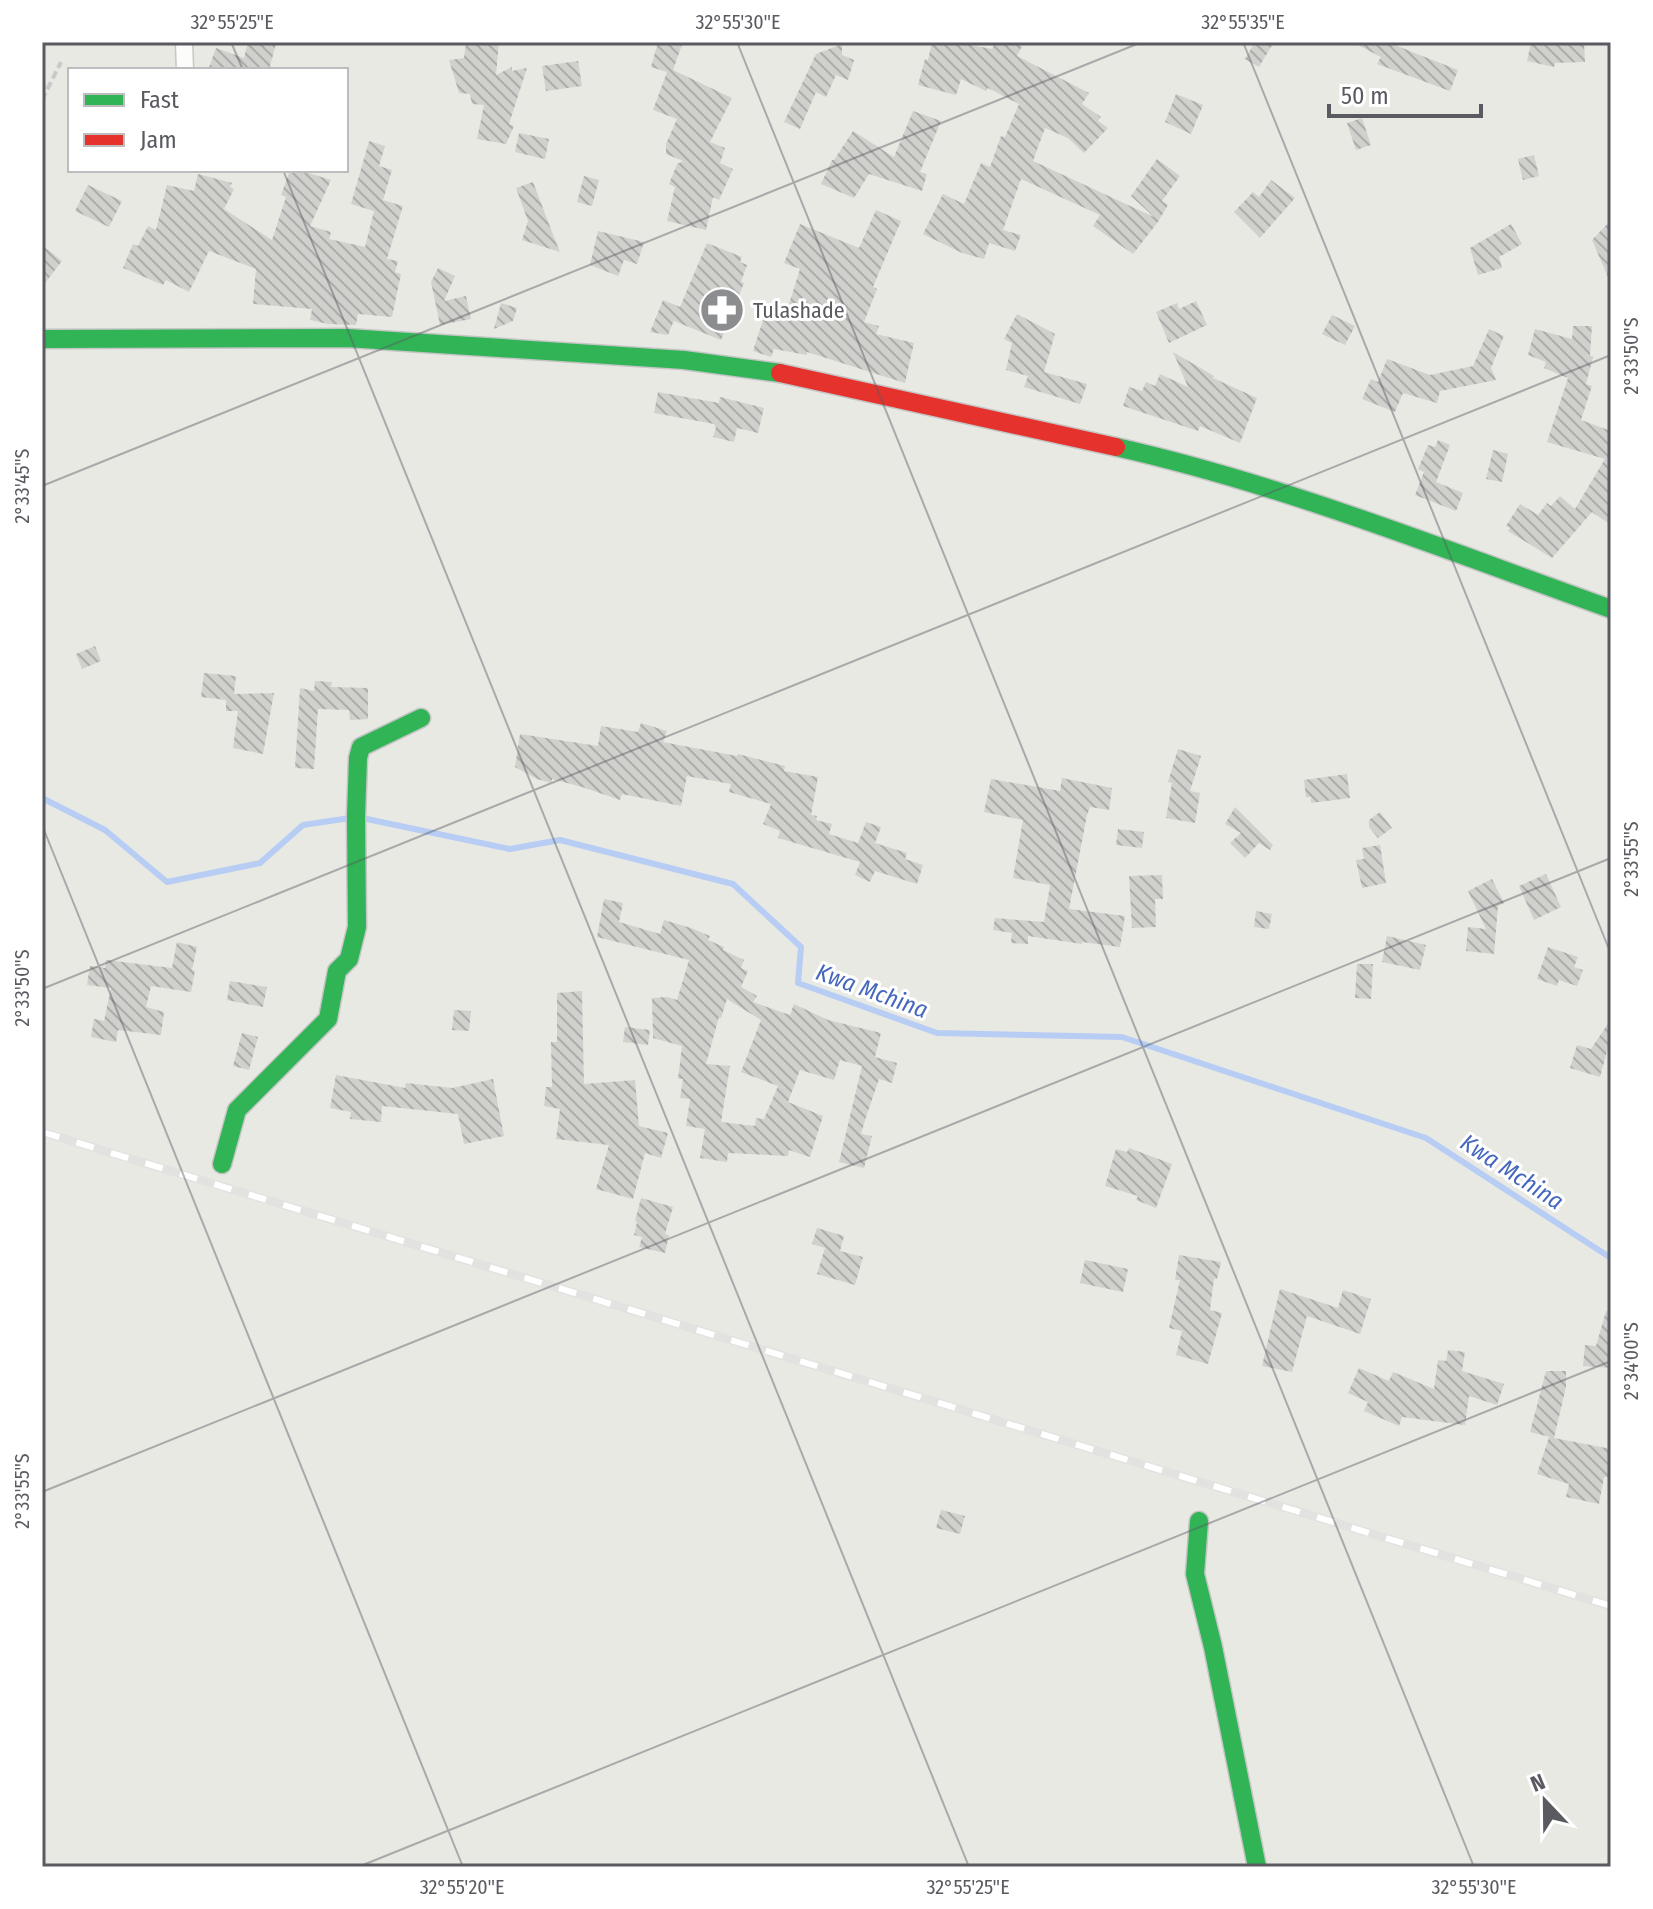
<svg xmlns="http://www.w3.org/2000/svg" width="1653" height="1909" font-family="'Fira Sans Condensed',sans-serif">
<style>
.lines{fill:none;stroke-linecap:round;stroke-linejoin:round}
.stream{stroke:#b7cdf4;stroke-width:6}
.building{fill:url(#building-back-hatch);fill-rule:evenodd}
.street-casing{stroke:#c6c7c6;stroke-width:19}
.fast-casing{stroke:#c4c5c5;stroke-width:21}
.jam-casing{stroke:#c4c5c5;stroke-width:21}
.path{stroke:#c6cbc9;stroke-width:4;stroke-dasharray:8 4;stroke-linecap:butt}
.street{stroke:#fcfcfb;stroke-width:16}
.fast{stroke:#30b455;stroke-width:18}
.jam{stroke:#e5322d;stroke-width:18}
.rail-casing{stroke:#e2e2e1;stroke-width:9}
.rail{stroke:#fff;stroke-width:6;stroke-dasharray:18;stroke-linecap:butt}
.ticks{fill:none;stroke:#595b61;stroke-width:2;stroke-opacity:0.45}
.labels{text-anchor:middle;stroke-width:6;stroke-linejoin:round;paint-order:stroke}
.poi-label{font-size:22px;fill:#595b61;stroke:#fff;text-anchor:start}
.water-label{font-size:24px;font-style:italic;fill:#4567bd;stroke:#fff}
.neatline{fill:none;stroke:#595b61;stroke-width:3}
.ticks-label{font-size:20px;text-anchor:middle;fill:#595b61}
</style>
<defs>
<pattern id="building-back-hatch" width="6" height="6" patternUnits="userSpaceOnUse" patternTransform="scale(2)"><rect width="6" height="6" fill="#d0d0cd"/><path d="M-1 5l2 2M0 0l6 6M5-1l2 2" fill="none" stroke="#acacaa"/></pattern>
</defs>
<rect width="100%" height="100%" fill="#e9e9e4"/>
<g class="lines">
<path class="stream" d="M42,798l63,32 62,52 93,-19 43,-38 47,-7
M362,818l148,31 50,-9 173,44 68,63 -3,36 139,50 185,4 304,101 185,120"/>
</g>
<path class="building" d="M248,42l28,2 -6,22 2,4h-64l8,-22 28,10z
M466,42h33l-3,33 16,-8v4l15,-3 -18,56 5,2 -8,18 -29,-5 7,-34 -12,-1 -2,-10 -11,-1 -10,-33 15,-2z
M658,42h25l-10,28 59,28 -22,44 15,6 -5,15 13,6 -14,31 -6,-3 -7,33 -39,-9 8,-34 -6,-3 8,-20 6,-3 -17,-7v-10l11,-25 -24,-9 14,-38 -16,-5z
M932,42h22l38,7 3,-7h17l10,4 -5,10 72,37 -7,11 19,13 -3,4 10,7 -24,25 -16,-15 -23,-10 -12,33 121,56 -23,-21 26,-37 23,17 -18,25 6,4 -10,17 -25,32 -40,-28 7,-11 -79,-36 -18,51 18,5 -6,16 -26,-8 -5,16 -22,-6 -39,-19 20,-40 21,10 17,-41 9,4 11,-31 4,1 14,-33 -31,-16 -2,3 -25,-12 -5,16 -38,-10 7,-26 3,1z
M1255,42h19l-15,25 -14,-8z
M1352,42h35l71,28 -8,21 -73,-27 4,-7z
M1531,42h53l1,20 -30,1 -1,4 -27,-6z
M842,44v11l12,5 -6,20 -12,-5 -10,22 -10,-5 -16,37 -16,-7 32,-68z
M578,61l4,25 -36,5 -4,-25z
M1176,94l27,11 -12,29 -26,-12z
M913,111l28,10 -21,51 7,2 -5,17 -53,-17 -15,24 -33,-14 11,-24h2l19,-29 41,26z
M1362,118l9,27 -15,5 -9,-27z
M519,133l30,6 -4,20 -30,-7z
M369,141l16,5 -6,20 13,4 -9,30 20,6 -16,53 11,2 -3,11 6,2 -9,43 -34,-3 -2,11 -28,-1 -18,-4 2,-11 -59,-5 3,-35 -47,-18 -20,41 -23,-12 -3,5 -40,-17 10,-24 5,2 10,-20 8,4 11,-45 27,6 4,-17 34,9 -2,4 4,2 -10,20 48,31 14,-43 -5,-2 9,-25h9l32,10 -21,46 21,6 -2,7 36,8 9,-36 -23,-7z
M1534,155l5,21 -16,4 -5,-21z
M584,176l15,4 -7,26 -15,-4z
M1271,180l24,18 -35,40 -26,-26 19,-20 6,5z
M533,182l19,50 8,20 -38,-12 6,-19 -12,-33z
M88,185l34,16 -13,26 -34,-16z
M876,210l25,11 -28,66 4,2 -13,33 15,4 -3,8 38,9 -9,40 -98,-31v3l-33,-6 -3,8 -18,-6 12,-37 19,6 16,-51 -16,-6 16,-39 59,24z
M1611,220v64l-19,-44z
M1511,224l11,20 -23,13 3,11 -24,7 -8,-27z
M598,231l46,11 -7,22 -13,-4 -6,16 -28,-11z
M707,243l35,14 -2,5 7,3 -6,17 3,1 -23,57 -47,-19 3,-8 -9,22 -18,-3 13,-32 17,7z
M42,245l20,16 -20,26z
M438,268l17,8 -11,25 22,-5 5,23 -31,6 -9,-43z
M1196,301l11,24 -38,18 -13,-31 21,-9 2,6z
M501,303l16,5 -4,13 -19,8z
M1017,314l38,20 -11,38 43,12 -7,20 -56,-17 4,-11 -22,-6 6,-27 -8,-4z
M1332,315l23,11 -10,19 -23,-11z
M1573,326h19l-2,30 3,1 -7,27 6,2 -11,34 30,11v94l-19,-13 -40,46 -44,-27 2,-3 -4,-2 14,-22 18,11 9,-12 4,3 9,-10 15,13 30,-50 -58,-17 21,-64 -24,-10 2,-6 -18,-7 7,-26 37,10z
M1489,329l15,7 -13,32 5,12 -56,11 -3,12 -34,-10 -8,19 -33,-13 9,-20 7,3 9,-23 43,16 43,-9z
M1173,352l41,24 -1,2 44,20 -17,45 -40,-17 -2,5 -75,-25 6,-19 13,4 4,-9 9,4 5,-12 28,13z
M658,392l61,11 1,-6 44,11 -6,25 -21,-5 -3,14 -21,-5 3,-10 -2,-3 -60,-11z
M1438,440l12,5 -14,37 27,11 -7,18 -41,-16 9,-23 -6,-3 10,-24 7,2z
M1493,450l15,4 -6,28 -16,-3z
M95,646l6,15 -19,8 -6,-15z
M204,673l32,3 -2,18 40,-1 -11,61 -30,-6 5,-37h-12v-11l-25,-3z
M315,681l17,1 -1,5 37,1v31l-18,1 -1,-10 -31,-1 -4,60 -19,-1 5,-80 14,3z
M641,723l26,8 -4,11 74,14 1,-2 47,12 -1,5 34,6 -7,38 6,1 -1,4 16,4 -3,10 29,9 8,-21 15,5 -6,16 32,10 -2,6 18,6 -6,19 -42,-13 -5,11 -15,-7 5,-13 -82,-24 2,-7 -17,-7 8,-20 -42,-12 2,-8 -44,-8 -6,30 -59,-12 -2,6 -38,-13 -30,-8 -1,4 -14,-4 -22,-12 5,-33 78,12 3,-20 37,6z
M1178,749l23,7 -11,35 10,2 -5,30 -29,-5 6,-35 -4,-1z
M1347,774l3,24 -39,5v-6h-5l-2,-17z
M1062,778l50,10 -3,22 -19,-3 -3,8 -18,94 56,7 -5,31 -38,-5v2l-54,-8v8l-17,-1 1,-10 -19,-3 2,-12 49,4 6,-37 -37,-7 10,-58 -39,-8 7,-33 69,12z
M1235,807l38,38 -3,5 -11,-7 -14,15 -15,-15 11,-10 -16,-9z
M1380,812l12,16 -14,10 -9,-11v-7z
M1118,829l26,3 -2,16 -26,-3z
M1380,845l6,38 -24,5 -6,-28 8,-1 -2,-11z
M1546,874l15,33 -27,13 -15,-34z
M1162,875l1,24h-8l1,28 -24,1 -3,-52z
M1492,879l12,24 -6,3 -4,48 -28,-3 2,-24 18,2 -18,-38z
M604,899l19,4 -4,19 41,12 4,-14 27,8 19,8 -2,4 16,7 -1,3 21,10 -3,8 7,3 -7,16 16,9 -4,6 37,13 4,-11 34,16 53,13 -6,24 22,6 -5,20 -13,-4 -13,38 -5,17 11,2 -8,32 -25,-6 23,-96 -22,-6 -6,20 -34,-10 -12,32 35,14 -13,41 -21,-7 -1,6 -60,-3 -1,9 -27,-4 5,-29 -19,-3 4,-27 -10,-1 3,-19h-5l4,-33 -29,-8 -1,-40 15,-1 10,3 12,-40 -92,-23zM727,999l34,21 -20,52 37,14 -14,33 -8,-1 -1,8 -34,-4 9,-56 -24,-2 13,-47 2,1z
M1256,911l16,3 -3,15 -15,-2z
M1387,936l39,9 -6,25 -38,-8z
M177,942l20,5 -5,23 3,1 -4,21 -40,-6 -5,21 18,5 -3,23 -43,-5 -2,12 -25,-5 3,-18 10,2 7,-33 -24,-3 3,-19 15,2 1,-8 66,8z
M1548,947l30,10 -4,10 9,3 -6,16 -18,-6 -2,6 -20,-7z
M1357,964h16l-2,35 -16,-1z
M230,981l37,6 -4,20 -36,-7z
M582,991l2,93 51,-4 4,46 29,7 -7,25 -16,-5 -12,46 -37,-10 13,-44 -53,-6 4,-30 -16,-3 2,-19h6l-1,-45h6v-49z
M454,1010l17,1 -2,20 -17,-1z
M1611,1019v18l-11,40 -30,-9 7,-23 14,4z
M625,1027l25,3 -2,15 -25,-3z
M242,1033l16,4 -9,33 -16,-4z
M336,1075l69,13 1,-5 46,5 41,-9 11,57 -40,8 -6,-30 -76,-8 -1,16 -31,-3 1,-7 -21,-4z
M1129,1148l43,16 -16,44 -20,-8 2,-4 -33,-10 11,-37 11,3z
M641,1198l32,9 -8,27 4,1 -4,18 -26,-6 3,-10 -8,-2 3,-13 -2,-1z
M817,1228l27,8 -4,15 23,6 -8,28 -38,-11 8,-26 -13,-4z
M1179,1255l42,7 -4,17h-3l-4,31 12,3 -14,51 -32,-9 6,-24 -13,-3 11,-48h-5z
M1085,1260l43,9 -5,23 -43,-9z
M1280,1289l58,19 5,-18 28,9 -11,35 -53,-18 -15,56 -30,-6z
M1606,1311l5,1v56l-28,-2 2,-21 11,1z
M1448,1350l17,2 -3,19 42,13 -7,21 -28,-9 -4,29 -63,-8 -3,9 -35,-15 4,-9 -20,-9 11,-25 30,13 4,-9 41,17 4,-29 8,1z
M1546,1371h20v16l-12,51 -24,-6z
M1549,1437l62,12 -3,28h-4l-5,27 -33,-7 3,-13 -32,-10z
M941,1510l24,6 -5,18 -24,-6z"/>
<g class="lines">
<g class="street-casing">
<path id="street" d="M184,42l1,28"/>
</g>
<g class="fast-casing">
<path id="fast" d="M42,339l305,-1 337,22 96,13
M1116,447c169,38 332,104 495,162
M222,1164l15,-54 91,-91 9,-48 12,-12 8,-32 -1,-110 2,-59 3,-11 60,-29
M1199,1521l-4,53 18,73 44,220"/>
</g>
<g class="jam-casing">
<path id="jam" d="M780,373l336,74"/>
</g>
<path class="path" d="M42,100l19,-38"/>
<use href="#street" class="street"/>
<use href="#fast" class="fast"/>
<use href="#jam" class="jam"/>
<g class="rail-casing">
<path id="rail" d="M42,1132l1569,474"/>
</g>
<use href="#rail" class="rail"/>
</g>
<path class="ticks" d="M231,42l12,28M737,42l737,1825M1243,42l368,912M283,170l686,1697M42,486l1100,-444M42,825l421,1042M42,989l1569,-634M42,1492l1569,-634M358,1867l1253,-506M1602,1867l9,-4"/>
<defs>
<g id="pharmacy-disc" transform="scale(2.3)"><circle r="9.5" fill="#8b8d8f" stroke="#fff"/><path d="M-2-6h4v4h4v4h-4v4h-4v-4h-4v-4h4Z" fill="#fff"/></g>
</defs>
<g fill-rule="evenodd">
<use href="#pharmacy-disc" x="722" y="310"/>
</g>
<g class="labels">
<g class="poi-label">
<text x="753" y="318">Tulashade</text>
</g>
<g class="water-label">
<text transform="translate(872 991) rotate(20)" y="8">Kwa Mchina</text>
<text transform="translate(1512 1172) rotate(33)" y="8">Kwa Mchina</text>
</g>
</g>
<rect width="1653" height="1909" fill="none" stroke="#ffffff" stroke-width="88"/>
<rect x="68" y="68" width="280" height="104" fill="#ffffff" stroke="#bdbdc0" stroke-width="2"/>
<rect x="84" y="94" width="40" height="12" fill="#30b455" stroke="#bdbdc0" stroke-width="2"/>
<text x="140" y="108" font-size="24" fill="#595b61">Fast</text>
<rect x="84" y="134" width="40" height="12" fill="#e5322d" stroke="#bdbdc0" stroke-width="2"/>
<text x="140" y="148" font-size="24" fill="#595b61">Jam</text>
<g transform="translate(1545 1801) rotate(338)" stroke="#ffffff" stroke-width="6" paint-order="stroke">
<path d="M0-6L14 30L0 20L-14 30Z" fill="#595b61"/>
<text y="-12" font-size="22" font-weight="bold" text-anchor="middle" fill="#595b61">N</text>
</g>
<path d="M1329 104v12h152v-12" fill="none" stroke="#595b61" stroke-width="4"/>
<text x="1341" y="104" font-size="24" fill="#595b61" stroke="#ffffff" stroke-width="6" paint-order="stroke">50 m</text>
<rect x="44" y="44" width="1565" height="1821" class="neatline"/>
<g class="ticks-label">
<text x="232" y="29">32°55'25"E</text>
<text x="738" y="29">32°55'30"E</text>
<text x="1243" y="29">32°55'35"E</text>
<text transform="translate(1631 356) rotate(-90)" y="7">2°33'50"S</text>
<text transform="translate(22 486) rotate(-90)" y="7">2°33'45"S</text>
<text transform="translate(1631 859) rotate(-90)" y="7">2°33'55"S</text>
<text transform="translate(22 988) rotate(-90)" y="7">2°33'50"S</text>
<text transform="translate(1631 1361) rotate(-90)" y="7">2°34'00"S</text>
<text transform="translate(22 1491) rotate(-90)" y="7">2°33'55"S</text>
<text x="462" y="1894">32°55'20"E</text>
<text x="968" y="1894">32°55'25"E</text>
<text x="1474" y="1894">32°55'30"E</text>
</g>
</svg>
